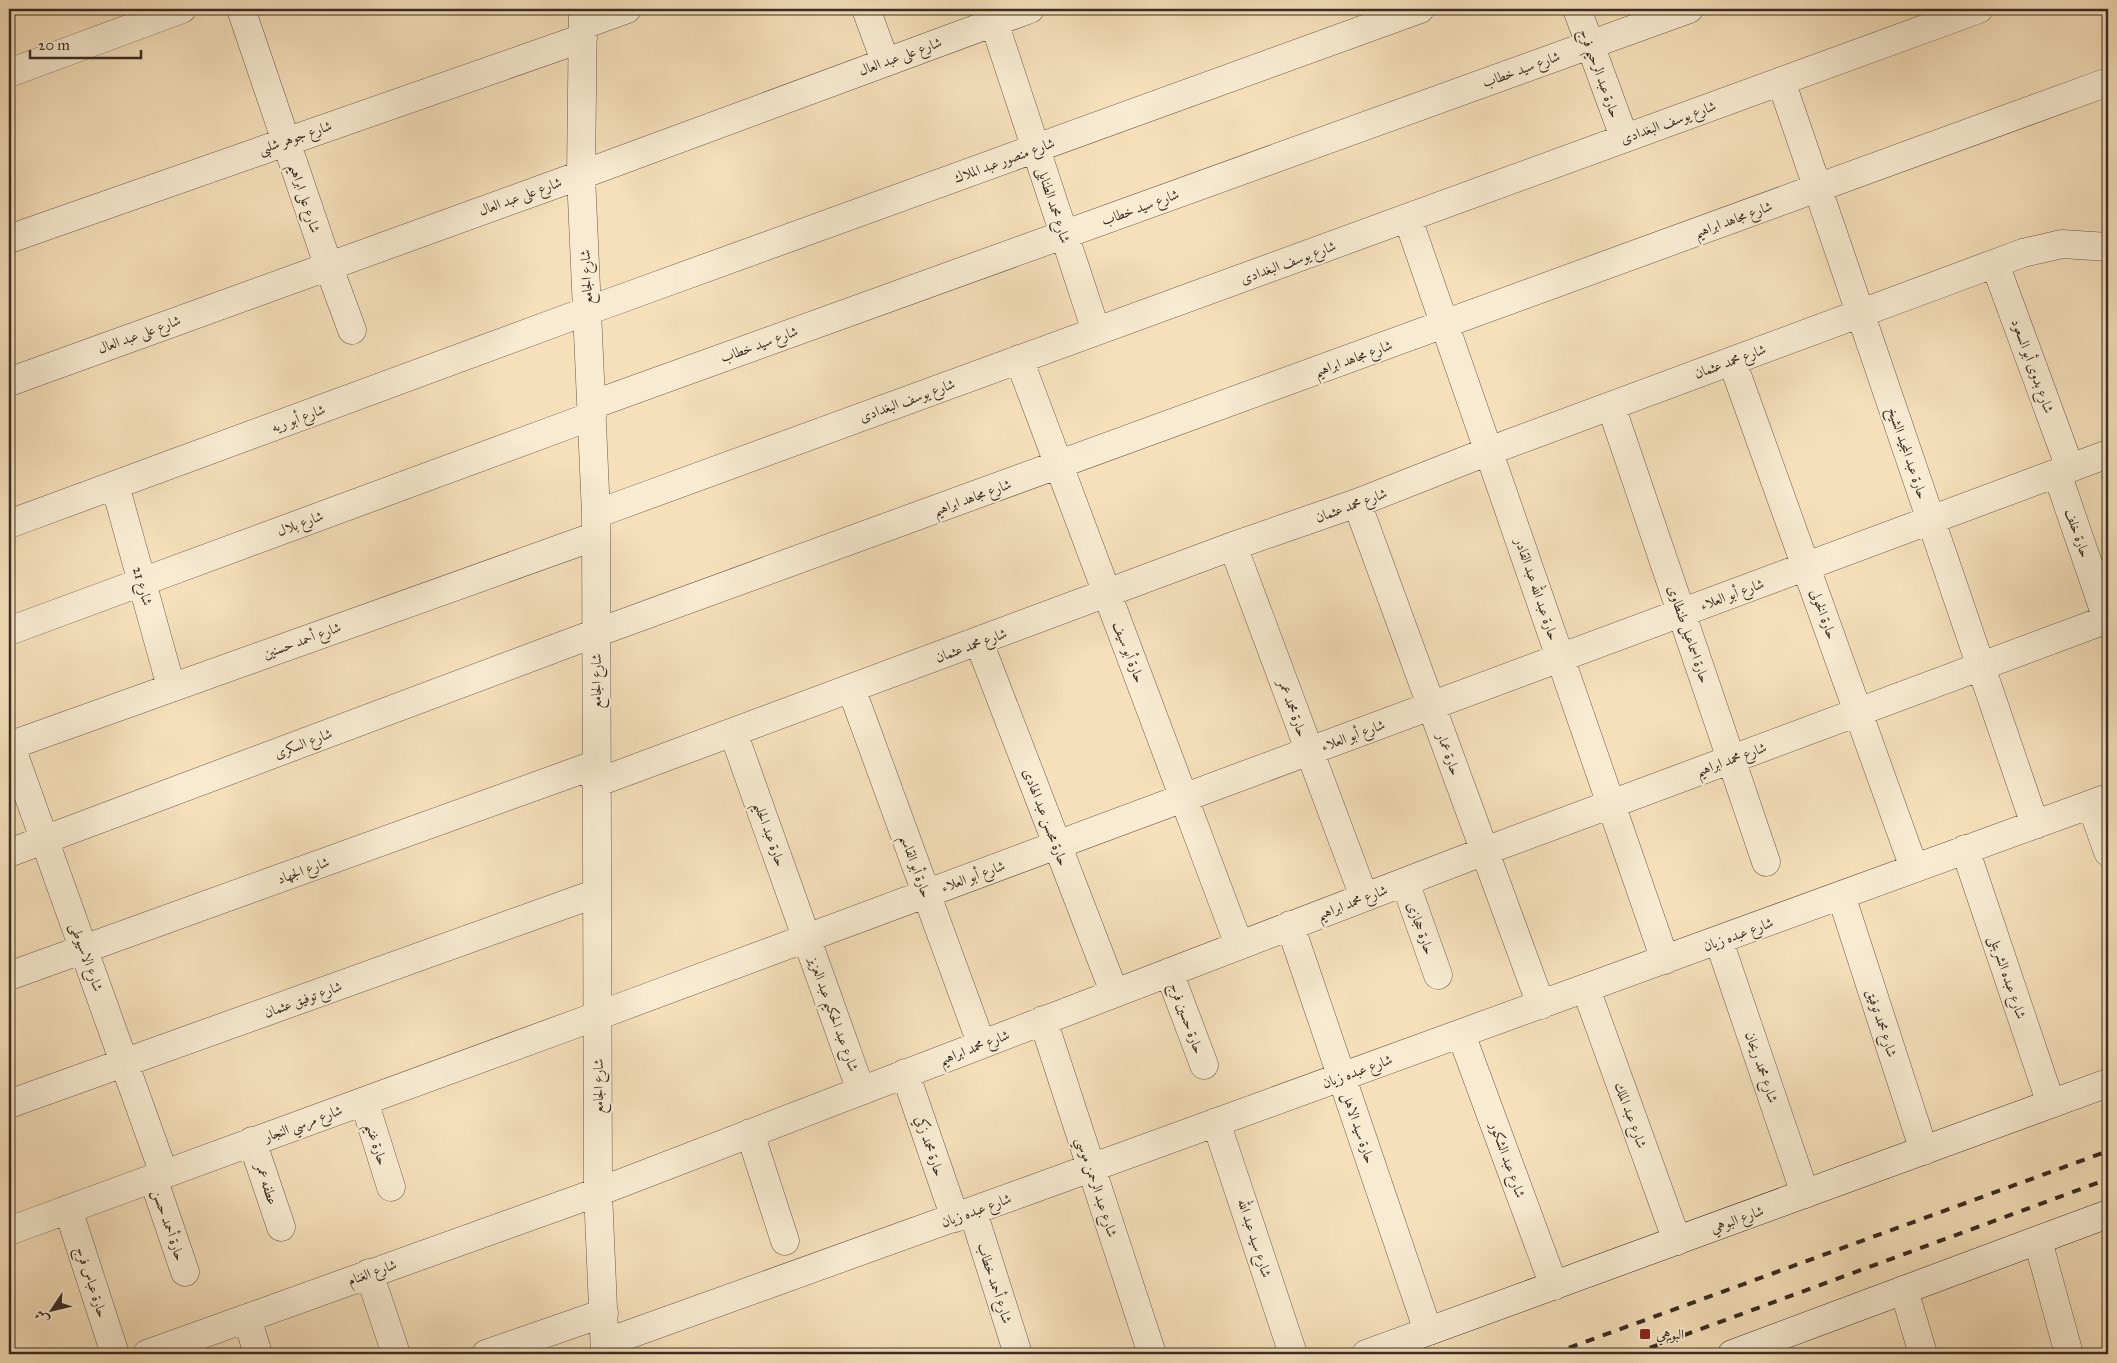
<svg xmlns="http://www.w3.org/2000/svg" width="2117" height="1363" font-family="'IM FELL Great Primer',Amiri,serif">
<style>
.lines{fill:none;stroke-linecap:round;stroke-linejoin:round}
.street-casing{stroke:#69594a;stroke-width:29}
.secondary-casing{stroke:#3a2c24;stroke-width:29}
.street{stroke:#f8ebd2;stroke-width:28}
.secondary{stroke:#f8ebd2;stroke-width:28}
.rail{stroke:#3a2c24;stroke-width:4;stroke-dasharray:9 9;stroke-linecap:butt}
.poi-dot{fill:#8f2418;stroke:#f8ebd2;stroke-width:2}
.labels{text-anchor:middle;stroke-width:4;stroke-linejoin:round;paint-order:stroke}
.street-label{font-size:14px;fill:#3a2c24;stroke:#f8ebd2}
.poi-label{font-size:14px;fill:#3a2c24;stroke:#f8ebd2;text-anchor:start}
</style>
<rect width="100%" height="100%" fill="#f5e0ba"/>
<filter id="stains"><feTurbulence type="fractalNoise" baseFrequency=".004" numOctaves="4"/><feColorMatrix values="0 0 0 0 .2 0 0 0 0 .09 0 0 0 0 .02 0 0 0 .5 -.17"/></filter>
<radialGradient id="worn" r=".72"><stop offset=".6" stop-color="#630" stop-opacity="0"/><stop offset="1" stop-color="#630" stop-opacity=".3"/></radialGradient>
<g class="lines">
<g class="street-casing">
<path id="street" d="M241,9l87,256 24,65
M583,9l-2,166 15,339 2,678 7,162
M866,9l19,52
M1577,9l47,128
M994,22l102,309
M583,25l44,-16
M9,73l173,-64
M1781,81l254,744
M1408,219l257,741
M9,239l574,-201
M1995,264l75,204
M1019,359l220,586
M1732,361l182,507
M9,382l572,-207 449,-166
M592,405l1097,-396
M1611,406l155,456
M2057,473l51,149
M115,485l56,202
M1357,503l184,502
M596,514l1383,-505
M9,524l578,-213 833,-302
M1233,546l131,351
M9,631l583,-215
M979,642l135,350
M851,688l130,355
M733,732l128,359
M9,741l155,433
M9,746l587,-210
M596,783l637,-237 124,-43 132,-52 534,-198 39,-9 46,3
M2091,804l17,48
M1965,849l86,255
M9,853l587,-220 1512,-551
M1405,882l33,93
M1841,895l83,256
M1290,925l138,406
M1719,941l86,253
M1169,972l35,93
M9,976l588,-212
M1586,989l91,252
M1043,1020l109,334
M1461,1034l93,252
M905,1073l50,145
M364,1101l27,86
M9,1104l588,-211
M1216,1122l77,232
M750,1133l35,108
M252,1141l29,86
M153,1178l32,94
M68,1209l47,145
M973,1212l45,142
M9,1231l588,-215 1511,-562
M2038,1241l31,113
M369,1273l27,81
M1904,1290l19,64
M247,1318l11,36
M605,1343c502,-179 1002,-364 1503,-545
M147,1354l451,-162 887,-341 623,-232
M486,1354l118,-41"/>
</g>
<g class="secondary-casing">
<path id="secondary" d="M1366,1354l742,-271
M1732,1354l376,-140"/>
</g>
<use href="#street" class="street"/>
<use href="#secondary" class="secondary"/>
<path class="rail" d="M1552,1354l556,-203
M1633,1354l475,-175"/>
</g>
<rect class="poi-dot" x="1639" y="1328" width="12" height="12" rx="2.5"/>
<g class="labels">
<g class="street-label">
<text transform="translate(900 56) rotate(-20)" y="5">شارع على عبد العال</text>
<text transform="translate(1521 69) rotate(-20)" y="5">شارع سيد خطاب</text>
<text transform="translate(1600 73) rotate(70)" y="5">حارة عبد الرحيم فرج</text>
<text transform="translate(1668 122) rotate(-20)" y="5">شارع يوسف البغدادى</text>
<text transform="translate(295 137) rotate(-19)" y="5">شارع جوهر شلبى</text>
<text transform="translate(1004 160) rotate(-20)" y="5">شارع منصور عبد الملاك</text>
<text transform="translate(520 196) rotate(-20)" y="5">شارع على عبد العال</text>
<text transform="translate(305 198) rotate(72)" y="5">شارع على ابراهيم</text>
<text transform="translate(1054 205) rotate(72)" y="5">شارع محمد الطنابلى</text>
<text transform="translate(1140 207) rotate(-20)" y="5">شارع سيد خطاب</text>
<text transform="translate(1733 219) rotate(-20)" y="5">شارع مجاهد ابراهيم</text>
<text transform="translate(1288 262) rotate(-20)" y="5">شارع يوسف البغدادى</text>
<text transform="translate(586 277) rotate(-93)" y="5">شارع الجامع</text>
<text transform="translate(139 334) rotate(-20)" y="5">شارع على عبد العال</text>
<text transform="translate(759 344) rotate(-20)" y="5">شارع سيد خطاب</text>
<text transform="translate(1353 358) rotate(-20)" y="5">شارع مجاهد ابراهيم</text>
<text transform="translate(1730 361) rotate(-20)" y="5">شارع محمد عثمان</text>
<text transform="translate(2033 366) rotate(70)" y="5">شارع بدوى أبو السعود</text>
<text transform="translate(907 400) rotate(-20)" y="5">شارع يوسف البغدادى</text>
<text transform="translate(298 418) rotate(-20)" y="5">شارع أبو ريه</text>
<text transform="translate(1908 453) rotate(71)" y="5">حارة عبد المجيد الشيخ</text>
<text transform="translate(972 497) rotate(-20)" y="5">شارع مجاهد ابراهيم</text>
<text transform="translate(1351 505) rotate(-20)" y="5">شارع محمد عثمان</text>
<text transform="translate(300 523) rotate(-20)" y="5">شارع بلال</text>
<text transform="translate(2078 533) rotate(71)" y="5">حارة خلف</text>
<text transform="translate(143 586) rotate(74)" y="5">شارع 21</text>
<text transform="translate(1537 589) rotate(71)" y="5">حارة عبد الله عبد القادر</text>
<text transform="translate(1732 594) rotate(-20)" y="5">شارع أبو العلاء</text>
<text transform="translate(1824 614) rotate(70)" y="5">حارة الخولى</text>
<text transform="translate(1689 634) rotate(71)" y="5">حارة اسماعيل طنطاوى</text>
<text transform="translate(302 640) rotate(-20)" y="5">شارع أحمد حسنين</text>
<text transform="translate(971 645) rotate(-20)" y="5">شارع محمد عثمان</text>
<text transform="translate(1129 652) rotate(69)" y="5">حارة أبو سيف</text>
<text transform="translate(596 681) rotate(-90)" y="5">شارع الجامع</text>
<text transform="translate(1293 708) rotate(70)" y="5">حارة محمد عمر</text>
<text transform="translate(1353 735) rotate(-20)" y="5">شارع أبو العلاء</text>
<text transform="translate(303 743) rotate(-21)" y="5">شارع السكرى</text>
<text transform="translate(1449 754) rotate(70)" y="5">حارة عمار</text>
<text transform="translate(1731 759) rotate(-20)" y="5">شارع محمد ابراهيم</text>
<text transform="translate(1046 817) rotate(69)" y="5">حارة محسن عبد الهادى</text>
<text transform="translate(770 834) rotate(70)" y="5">حارة عبد الحليم</text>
<text transform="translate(916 866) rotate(70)" y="5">حارة أبو القاسم</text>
<text transform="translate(303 870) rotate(-20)" y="5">شارع الجهاد</text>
<text transform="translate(973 876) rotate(-20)" y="5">شارع أبو العلاء</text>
<text transform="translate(1352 902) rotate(-21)" y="5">شارع محمد ابراهيم</text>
<text transform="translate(1421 928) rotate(70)" y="5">حارة حجازى</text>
<text transform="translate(1738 934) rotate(-20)" y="5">شارع عبده زيان</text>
<text transform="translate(87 957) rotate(70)" y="5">شارع الاسيوطى</text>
<text transform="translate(2008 977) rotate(71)" y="5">شارع عبده الشربتلى</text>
<text transform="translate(303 999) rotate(-20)" y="5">شارع توفيق عثمان</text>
<text transform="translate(834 1014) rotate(70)" y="5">شارع عبد الحكيم عبد العزيز</text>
<text transform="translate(1187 1018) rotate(70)" y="5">حارة حسين فرج</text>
<text transform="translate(1882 1023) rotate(72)" y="5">شارع محمد توفيق</text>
<text transform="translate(974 1047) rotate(-21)" y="5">شارع محمد ابراهيم</text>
<text transform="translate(1762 1067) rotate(71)" y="5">شارع محمد ريحان</text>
<text transform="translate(1357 1071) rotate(-20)" y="5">شارع عبده زيان</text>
<text transform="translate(598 1086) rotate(-90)" y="5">شارع الجامع</text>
<text transform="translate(1631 1115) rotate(70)" y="5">شارع عبد الملك</text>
<text transform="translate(303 1123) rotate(-20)" y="5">شارع مرسي النجار</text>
<text transform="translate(1359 1128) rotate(71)" y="5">حارة سيد الاهل</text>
<text transform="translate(377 1144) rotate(72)" y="5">حارة غنيم</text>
<text transform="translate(930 1146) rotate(71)" y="5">حارة محمد زكي</text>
<text transform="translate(1508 1160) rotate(70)" y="5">شارع عبد الشكور</text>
<text transform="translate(267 1184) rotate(72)" y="5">عطفه عمر</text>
<text transform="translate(1097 1187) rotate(72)" y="5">شارع عبد الرحمن موسي</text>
<text transform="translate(976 1210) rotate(-20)" y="5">شارع عبده زيان</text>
<text transform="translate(1737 1219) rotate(-20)" y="5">شارع البوهي</text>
<text transform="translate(169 1225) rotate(71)" y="5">حارة أحمد حسن</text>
<text transform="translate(1255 1238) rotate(72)" y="5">شارع سيد عبد الله</text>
<text transform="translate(372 1272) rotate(-20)" y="5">شارع الغنام</text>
<text transform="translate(92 1282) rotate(72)" y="5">حارة عباس فرج</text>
<text transform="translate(995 1283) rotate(72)" y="5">شارع أحمد خطاب</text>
</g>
<g class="poi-label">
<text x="1656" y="1339">البوهي</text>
</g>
</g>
<rect width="2117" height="1363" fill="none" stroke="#f5e0ba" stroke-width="30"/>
<rect x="10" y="10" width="2097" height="1343" fill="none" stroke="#3a2c24" stroke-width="2.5"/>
<rect x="15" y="15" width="2087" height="1333" fill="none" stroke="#3a2c24"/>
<g transform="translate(52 1310) rotate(235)" stroke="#f8ebd2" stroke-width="4" paint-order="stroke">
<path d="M0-4L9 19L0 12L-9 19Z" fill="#3a2c24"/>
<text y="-8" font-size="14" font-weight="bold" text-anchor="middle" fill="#3a2c24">ش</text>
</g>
<path d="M30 50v8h111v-8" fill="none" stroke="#3a2c24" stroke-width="2.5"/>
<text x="38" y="50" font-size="15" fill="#3a2c24" stroke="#f8ebd2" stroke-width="4" paint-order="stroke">20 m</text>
<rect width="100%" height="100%" filter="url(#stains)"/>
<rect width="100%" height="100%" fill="url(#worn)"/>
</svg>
